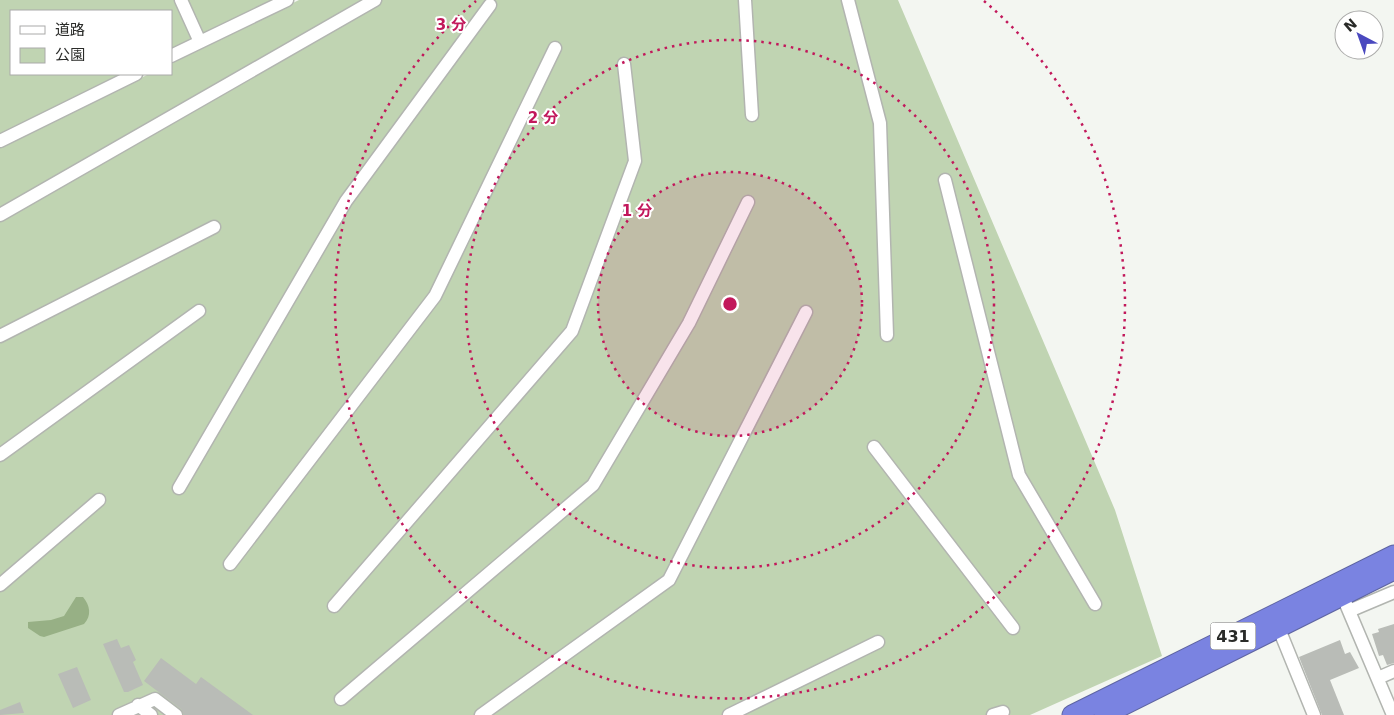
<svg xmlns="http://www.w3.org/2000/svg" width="1394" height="715" font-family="'DejaVu Sans','Noto Sans JP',sans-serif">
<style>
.green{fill:#c0d4b2}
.water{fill:#97b085}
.building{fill:#b9bcb7}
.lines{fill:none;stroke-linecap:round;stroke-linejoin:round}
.minor-casing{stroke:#b2b5b0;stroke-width:15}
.highway-casing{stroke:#5e64a1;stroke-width:21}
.minor{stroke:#fff;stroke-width:12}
.highway{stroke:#7a83e1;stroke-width:19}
.ring{fill:none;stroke:#c2185b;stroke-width:2.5;stroke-dasharray:2.5 5}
.labels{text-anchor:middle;stroke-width:4;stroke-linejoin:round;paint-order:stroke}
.shield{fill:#fff;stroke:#6a6b69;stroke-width:1}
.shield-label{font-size:16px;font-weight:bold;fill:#2a2b29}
.centre{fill:#c2185b;stroke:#fff;stroke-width:2.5}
.ring-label{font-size:15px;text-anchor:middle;font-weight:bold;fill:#c2185b;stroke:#fff;stroke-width:4;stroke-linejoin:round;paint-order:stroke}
</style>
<rect width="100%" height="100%" fill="#f3f6f1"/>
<path class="green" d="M0,0h178l15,34 -1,7 -21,10v-40h-160v63h116l-127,64z
M186,0h88l-72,36z
M299,0h599l217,510 47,146 -132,59h-1030v-568l149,-73h22v-11z"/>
<path class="water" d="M76,597h7c7,8 9,19 1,27l-40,13 -4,-1 -12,-8v-6l23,-2 13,-4z"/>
<path class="building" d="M1394,624v39l-7,2 -4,-10 -4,1 -7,-22 7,-2 -1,-3z
M117,639l4,9 8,-3 7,15 -3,2 10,23 -15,7h-4l-21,-48z
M1340,640l5,14 5,-2 9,16 -29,12 14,35h-22l-23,-58z
M161,658l35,26 5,-7 52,38h-69l-3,-6 -37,-28z
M77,667l14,33 -18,8 -15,-34z
M20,702l4,11 -24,2v-5z"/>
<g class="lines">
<g class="minor-casing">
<path id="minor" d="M181,0l19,42
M745,0l7,115
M848,0l32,123 7,212
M171,56l116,-56
M0,141l136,-67
M945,180l74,295 76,129
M0,215l375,-215
M0,336l214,-109
M874,447l139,181
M0,455l199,-144
M179,488l167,-287 144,-196
M230,564l205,-268 120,-248
M0,585l99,-85
M1343,597l50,118
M334,606l238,-275 63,-170 -11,-97
M1349,611l45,-19
M1279,629l35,86
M1378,678l16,-7
M341,699l252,-214 96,-162 59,-121
M138,705l13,10
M119,715l36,-16 21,16
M481,715l188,-135 137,-268
M729,715l149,-73
M993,715l10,-3"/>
</g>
<g class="highway-casing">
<path id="highway" d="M1072,715l322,-160
M1104,715l290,-145"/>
</g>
<use href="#minor" class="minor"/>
<use href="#highway" class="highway"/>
</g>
<circle cx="730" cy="304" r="132" fill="#c2185b" fill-opacity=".12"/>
<g class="ring">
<circle cx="730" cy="304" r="132"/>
<circle cx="730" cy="304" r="264"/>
<path d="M984 1A395 395 0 1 1 476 1"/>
</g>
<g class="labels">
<rect class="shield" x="1210.5" y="622.5" width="45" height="27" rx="4"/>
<g class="shield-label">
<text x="1233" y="642">431</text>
</g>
</g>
<circle cx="730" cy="304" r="8" class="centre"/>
<g class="ring-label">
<text x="451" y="30">3 分</text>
<text x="543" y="123">2 分</text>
<text x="637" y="216">1 分</text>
</g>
<rect x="10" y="10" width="162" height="65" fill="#ffffff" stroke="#aaaaa9"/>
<rect x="20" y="26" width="25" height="8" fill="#ffffff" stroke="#aaaaa9"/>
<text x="55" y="35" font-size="15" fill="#2a2b29">道路</text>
<rect x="20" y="48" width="25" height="15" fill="#c0d4b2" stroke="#aaaaa9"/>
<text x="55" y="60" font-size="15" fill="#2a2b29">公園</text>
<g transform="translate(1359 35) rotate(319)"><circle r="24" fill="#ffffff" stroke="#aaaaa9"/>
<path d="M0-4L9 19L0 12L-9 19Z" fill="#4a49bf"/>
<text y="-8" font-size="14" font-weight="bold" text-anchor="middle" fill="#2a2b29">N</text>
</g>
</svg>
